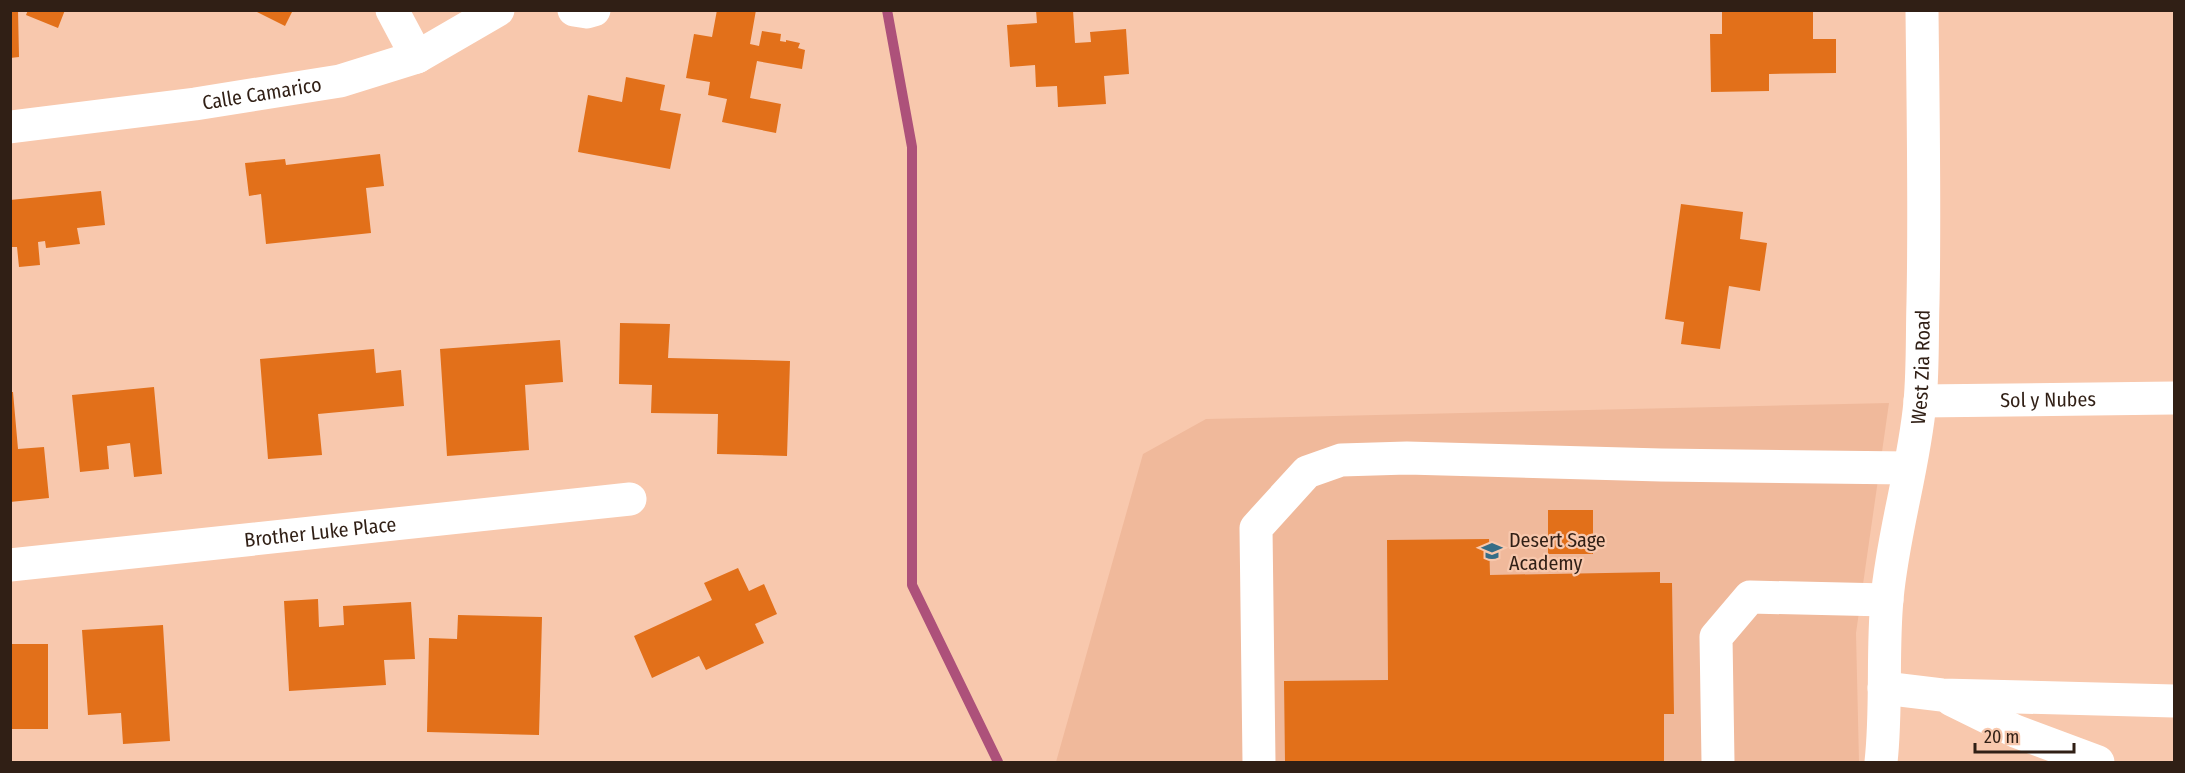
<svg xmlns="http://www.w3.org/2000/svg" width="2185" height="773" font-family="'Fira Sans Condensed',sans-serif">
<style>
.built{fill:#f0b99b}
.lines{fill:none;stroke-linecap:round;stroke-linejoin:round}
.stream{stroke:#ad517a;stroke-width:10}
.building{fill:#e2701a}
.minor{stroke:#fff;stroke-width:33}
.labels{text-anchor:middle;stroke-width:4.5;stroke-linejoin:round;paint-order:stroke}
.street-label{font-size:20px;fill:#301f15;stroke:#f8c8ad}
.poi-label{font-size:20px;fill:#301f15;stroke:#f8c8ad;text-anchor:start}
</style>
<rect width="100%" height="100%" fill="#f8c8ad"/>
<path class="built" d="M1889,403l-33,230 3,129h-803l87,-308 63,-35z"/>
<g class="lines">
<path class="stream" d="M887,10l25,137v438l86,177"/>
</g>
<path class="building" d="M10,10h8l1,47 -9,1z
M28,10h37l-7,18 -32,-13z
M253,10h40l-8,16z
M717,10h39l-6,34 9,2 3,-15 19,3 -1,7 6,1v-2l14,3 -2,5 7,2 -3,19 -45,-8 -7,37 31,6 -5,29 -54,-11 5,-23 -19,-4 2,-13 -24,-4 8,-44 18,3z
M1036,10h37l2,33 16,-1 -1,-10 36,-3 3,45 -25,2 2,28 -48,3 -1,-21 -21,1 -1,-22 -25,2 -3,-42 30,-2z
M1722,10h91v29h23v34l-67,1v17l-58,1 -1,-58h12z
M626,77l39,8 -5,25 21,4 -11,55 -92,-17 10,-57 34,7z
M380,154l4,32 -18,2 5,45 -105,11 -5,-50 -12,2 -4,-33 40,-4 1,6z
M101,191l4,34 -28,3 3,16 -34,4 -1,-7 -7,1 2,23 -21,2 -2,-20h-7v-47z
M1681,204l62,8 -3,27 27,4 -7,48 -31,-5 -9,63 -39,-5 3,-22 -19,-3z
M620,323l50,1 -2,34 122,3 -3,95 -70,-2 1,-40 -67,-1 1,-28 -33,-1z
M560,340l3,42 -38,3 4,65 -82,6 -7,-107z
M374,349l2,24 25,-3 3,36 -86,8 4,41 -54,4 -8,-100z
M154,387l8,87 -28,3 -4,-34 -23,3 2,23 -29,3 -8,-77z
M10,392h3l5,57 26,-2 5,51 -39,4z
M1548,510h45v44h-45z
M1489,539l1,36 170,-3v11h12l2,131h-10v48h-379l-1,-81 104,-1 -1,-140z
M738,568l11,23 15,-7 13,30 -22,10 9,19 -58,27 -7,-14 -47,22 -18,-42 78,-36 -8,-17z
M318,599l1,28 25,-2 -1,-19 68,-4 4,57 -31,1 2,25 -97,6 -5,-90z
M458,615l84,2 -3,118 -112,-3 2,-94 28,1z
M163,625l7,116 -47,3 -2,-31 -33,2 -6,-85z
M10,644h38v85h-38z"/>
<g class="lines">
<g class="minor">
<path d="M392,10l25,47"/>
<path d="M574,10l13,2 7,-2"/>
<path id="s1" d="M10,127l185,-23 145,-23 77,-24 81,-47"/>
<path id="s2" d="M1920,401l254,-3"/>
<path id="s3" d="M10,565l620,-66"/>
<path d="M1884,688l58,7 232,6"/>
<path d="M1952,700l63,31 83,31"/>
<path d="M1259,762l-3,-234 51,-56 34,-12 66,-2 254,7 248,3"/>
<path d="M1718,762l-2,-125 34,-40 137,3"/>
<path id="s4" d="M1881,762c6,-54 1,-109 6,-163 6,-67 27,-131 33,-197 3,-33 2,-67 3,-100 2,-97 0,-194 -1,-292"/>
</g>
</g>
<defs>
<g id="school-bare" transform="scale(1.62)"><path d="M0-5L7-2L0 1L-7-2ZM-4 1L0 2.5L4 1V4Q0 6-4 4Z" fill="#356d87" stroke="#f8c8ad" stroke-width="2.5" paint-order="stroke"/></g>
</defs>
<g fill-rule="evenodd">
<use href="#school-bare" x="1492" y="551"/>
</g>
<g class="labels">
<g class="street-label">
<text dy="7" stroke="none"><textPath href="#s1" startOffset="254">Calle Camarico</textPath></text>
<text dy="7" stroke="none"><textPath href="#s4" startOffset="398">West Zia Road</textPath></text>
<text dy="7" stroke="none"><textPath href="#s2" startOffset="128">Sol y Nubes</textPath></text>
<text dy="7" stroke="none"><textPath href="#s3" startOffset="312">Brother Luke Place</textPath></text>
</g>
<g class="poi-label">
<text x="1509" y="547">Desert Sage<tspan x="1509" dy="23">Academy</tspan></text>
</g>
</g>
<rect width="2185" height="773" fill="none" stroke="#301f15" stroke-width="24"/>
<path d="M1975 743v9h99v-9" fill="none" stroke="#301f15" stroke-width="3"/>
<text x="1984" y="743" font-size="18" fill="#301f15" stroke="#f8c8ad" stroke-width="4.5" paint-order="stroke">20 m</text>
</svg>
